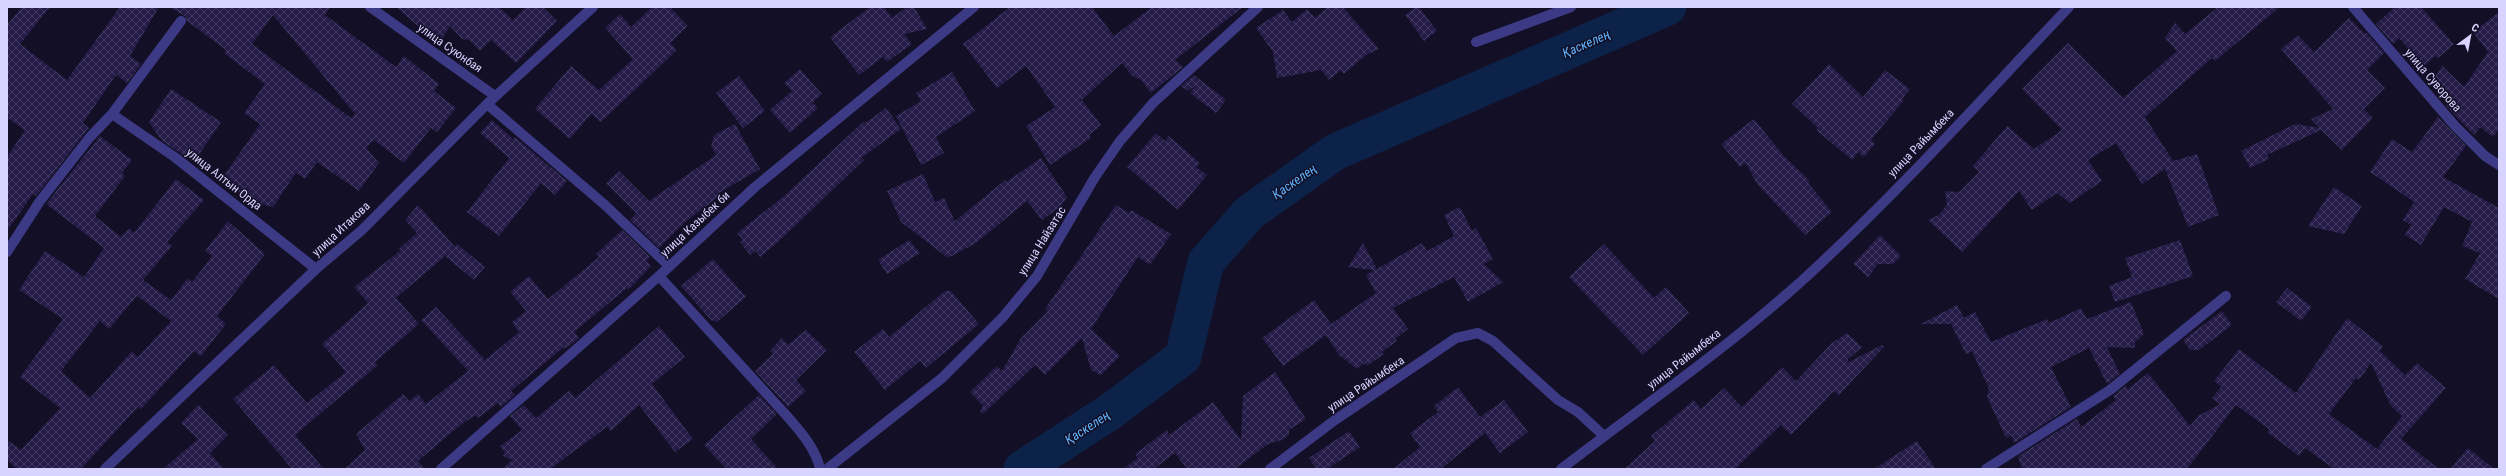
<svg xmlns="http://www.w3.org/2000/svg" width="2506" height="476" font-family="'Roboto Condensed',sans-serif">
<style>
.lines{fill:none;stroke-linecap:round;stroke-linejoin:round}
.river{stroke:#0c2248;stroke-width:37}
.building{fill:url(#building-cross-hatch);fill-rule:evenodd}
.minor{stroke:#3d3a85;stroke-width:10}
.labels{text-anchor:middle;stroke-width:3;stroke-linejoin:round;paint-order:stroke}
.street-label{font-size:12px;fill:#d9d4ff;stroke:#130f26}
.water-label{font-size:13px;font-style:italic;fill:#62b6ff;stroke:#130f26}
</style>
<defs>
<pattern id="building-cross-hatch" width="8" height="8" patternUnits="userSpaceOnUse"><rect width="8" height="8" fill="#241b47"/><path d="M0 0l8 8M0 8l8-8" fill="none" stroke="#433b63"/></pattern>
</defs>
<rect width="100%" height="100%" fill="#130f26"/>
<g class="lines">
<path class="river" d="M1022,469l89,-58 72,-54 23,-95 43,-49 86,-61 333,-145"/>
</g>
<path class="building" d="M22,7h28l-30,37 47,36 53,-73h39l-29,49 11,8 -14,19 -11,-8 -33,48 6,5 -53,68 -3,-2 -26,37v-74l18,-27 -18,-12v-93z
M169,7h161l-5,8 71,52 8,-11 35,28 -5,7 22,17 -19,24 -6,-4 -27,35 -30,-23 -8,8 13,15 -20,28 -42,-29 -12,17 -9,-6 -23,34 -29,-7 -19,-26 35,-50 -16,-11 21,-29 -41,-31 2,-3 -39,-29 -2,-5zM273,15l82,99 -4,4 -99,-74z
M396,7h103l14,13 13,-13h17l14,14 -41,42 -25,-23 -11,11 -11,-11 -7,-1 -12,-13 -9,14 -20,-15 -2,2z
M652,7h18l18,19 -18,17 7,7 -76,72 -10,-8 -21,25 -35,-30 36,-43 28,24 34,-31 -28,-31 15,-14 11,13z
M870,7h14l8,11 15,-11h7l13,22 -23,5 8,10 -25,18 -4,-5 -24,18 -29,-38z
M1010,7h82l22,29 38,-29h91l-68,53 8,7 -32,26 -10,-13 -9,-4 -10,-13 -40,37 19,25 -12,10 2,3 -41,27 -24,-39 29,-19 -29,-41 -29,22 -34,-44z
M1328,7h15l36,42 -13,6 -22,19 -3,-4 -12,10 -8,-10 -44,8 -4,-26 -17,-24 27,-18 9,12 15,-13 8,9z
M1416,7h3l18,24 -13,10 -19,-26z
M2218,7h62l-65,54 -3,-3 -67,59 28,44 24,-7 22,61 -31,12 -23,-58 -23,15 -26,-41 -28,17 14,21 -32,22 -13,-10 -25,17 -13,-19 -57,61 -34,-32 11,-5 8,-10 -2,-14 14,1 20,-20 -6,-6 34,-40 27,23 28,-19 -40,-41 46,-46 55,55 54,-47 -12,-13 10,-15 10,11z
M2395,7h26l33,37 -16,14 -3,-2 -11,10 -25,-28 -6,6 -17,-20z
M2499,12v117l-6,8 -13,-10 -6,8 -28,-29 4,-5 -19,-18 11,-17 22,21 24,-35 -15,-20z
M2349,18l16,16 1,-2 18,21 -17,17 18,18 -21,21 9,9 -31,32 -21,-20 -54,25 2,4 -19,9 -9,-17 54,-27 25,4 -9,-9 22,-10 -52,-60 17,-14 16,17z
M1829,64l34,33 22,-27 25,19 -8,10 2,1 -33,40 4,4 -11,13 -6,-5 -6,8 -36,-30 2,-2 -26,-24z
M800,69l22,25 -9,8 5,6 -28,25 -20,-23 22,-19 -8,-8z
M952,72l23,39 -39,26 8,16 -23,12 -25,-49 25,-15 -5,-8z
M1194,75l32,25 -10,13 -26,-20 6,-8 -8,6 -7,-5z
M739,76l26,35 -22,17 -27,-35z
M171,89l50,33 -27,40 -32,-21 -13,-19z
M886,108l15,21 -40,29 3,2 -87,83 -17,14 -4,-6 -6,4 -10,-13 3,-2 -6,-7 46,-36 81,-76 1,2z
M2438,117l28,29 -23,31 56,31v91l-34,-20 15,-26 -18,-7 10,-24 -28,-15 -23,38 -16,-10 6,-10 -8,-5 11,-18 -44,-30 22,-33 20,13z
M1754,119l29,36 27,26 -2,2 24,29 -27,23 -48,-51 -11,-21 -6,4 -19,-23z
M492,120l21,19 2,-2 52,44 -12,14 -14,-12 -42,53 -32,-24 42,-54 -29,-25z
M735,124l25,45 -41,24 2,2 -36,27 -26,26 -29,-28 6,-7 -30,-30 13,-12 30,30 67,-46 -5,-9 3,-11z
M1156,133l9,8 4,-5 31,27 -4,4 11,8 -29,35 -51,-43z
M100,136l32,24 -10,13 3,3 -30,40 26,21 8,-9 5,5 42,-54 28,21 -37,42 5,4 -29,34 28,20 17,-22 4,4 20,-26 -7,-5 23,-30 37,33 -48,62 9,8 -25,32 -7,-5 -53,58 -3,-2 -57,62h-64l-10,-9v-20l14,10 39,-42 -40,-31 43,-58 -44,-29 26,-39 39,26 20,-29 -58,-44zM137,296l34,25 -33,36 -6,-6 -42,47 -29,-27 39,-50 9,8z
M1041,158l26,39 -7,10 -18,13 -15,-19 -51,42 -28,15 -47,-36 -14,-31 36,-17 12,28 9,-4 11,23 50,-41 1,2z
M2334,187l28,19 -18,28 -36,-8z
M418,205l37,42 2,-3 28,23 -11,13 -28,-23 4,-5 -54,46 23,26 -44,38 3,3 -83,70 29,34h-32l-59,-70 41,-34 33,38 39,-31 -24,-28 46,-41 -14,-16 46,-36 -1,-2 18,-16 -12,-13z
M1116,205l13,8 2,-3 40,24 -21,31 -12,-8 -47,72 29,27 -19,19 -10,-5 -9,-32 -37,37 -10,-10 -52,49 -3,-2 3,-6 -13,-14 27,-26 5,5 19,-33 27,-27 -3,-2z
M1460,207l12,24 4,-3 17,31 -9,5 19,18 -35,20 -14,-25 -61,31 15,21 -13,10 2,2 -15,11 2,2 -17,12 -2,-3 -8,6 -18,-14 -13,-20 -43,31 -21,-28 52,-38 17,24 45,-31 -10,-18 8,-5 -26,-3 15,-24 14,26 45,-26 5,8 27,-15 -10,-21z
M622,230l28,27 -4,4 5,5 -23,24 -1,-2 -53,44 5,6 -14,11 -1,-2 -53,44 4,4 -14,12 -3,-4 -20,15 -3,-3 -17,12 -40,34 7,8h-81l21,-19 -9,-16 47,-40 6,7 9,-7 8,10 42,-33 -47,-51 15,-13 49,53 34,-28 -7,-10 14,-11 -16,-19 19,-16 19,23 51,-42 -3,-3z
M1880,235l21,21 -8,8h-15l-10,13 -15,-13z
M909,240l11,13 -33,21 -9,-14z
M2180,240l13,36 -78,26 -6,-16 23,-9 -7,-19z
M1604,244l50,54 12,-11 23,26 -46,42 -74,-78z
M713,259l33,38 -29,25 -6,-2 -30,-34z
M2287,288l25,19 -11,14 -25,-19z
M945,291h6l28,33 -53,44 -6,-7 -35,29 -31,-38 29,-23 6,8z
M2131,302l13,32 -9,8v6l-28,-1 13,27 -13,10 -18,-36 -38,19 20,40 -57,36 -2,-7 -6,2 -19,-41 2,-8 -17,-38 -6,3 -15,-30h-30l36,-19 7,13 11,-6 16,30 56,-23 2,4 32,-15 6,11z
M2222,311l10,14 -33,25h-9l-7,-10z
M2347,318l36,28 -3,5 25,24 12,-12 29,25 -45,51 38,30h-105l-29,-21 -6,8 -32,-24 2,-3 -33,-24 -49,64h-165l-4,-13 59,-37 4,8 35,-27 -3,-4 13,-10 2,3 20,-16 42,53 8,-10 22,-12 -8,-6 9,-11 -7,-6 25,-32 57,44zM2371,363l20,43 11,10 -25,33 -48,-35 27,-36 3,2z
M659,326l26,31 -33,27 41,55 -18,13 -36,-47 -28,26 -4,-4 -57,42h-48l10,-9 -9,-4 2,-3 -5,-7 22,-16 -12,-14 14,-11 12,13 33,-27 6,7z
M806,330l21,20 -31,30 10,11 -18,16 -33,-36 18,-17 -3,-3 12,-13 6,7z
M1847,333l15,14 -15,13 2,2 33,-17 2,2 -45,48 -5,-4 -43,44 -10,-10 -46,44h-111l31,-28 -4,-5 43,-36 7,9 23,-21 18,19 40,-40 14,14 36,-38z
M1275,372l31,47 -17,11v5l-7,5 -14,4 -33,25h-48l-12,-16 -21,16h-31l15,-11 -3,-4 32,-24 2,5 44,-33 28,38 2,-44z
M1458,387l22,30 24,-17 24,32 -28,21 -15,-20 -44,36h-48l27,-22 -10,-14 28,-21 -4,-6z
M759,395l18,19 -26,25 27,30h-52l-22,-24z
M198,405l30,30 -18,18 14,16h-61l35,-30 -17,-16z
M1349,431l11,16 -33,22h-11l-7,-11z
M1917,441l19,28h-62z
M2468,448l26,21h-44z"/>
<g class="lines">
<path class="minor" d="M370,7l125,89
M2353,7l102,119 30,30 14,9
M1476,42l95,-35
M487,104l118,101 64,61
M112,114l64,44 140,111
M7,252l33,-51 50,-64 22,-23 69,-93
M659,276l128,140c13,15 29,33 33,53
M105,469l211,-200 46,-39 125,-126 106,-97
M441,469l218,-193 96,-89 219,-180
M827,469l115,-91 61,-61 34,-41 58,-99 25,-36 33,-38 105,-96
M1270,469l65,-49 121,-82 22,-5 15,8 65,59 20,12 26,24
M1561,469c87,-67 180,-130 260,-206 87,-81 166,-170 248,-256
M1986,469l124,-79 116,-94"/>
</g>
<g class="labels">
<g class="street-label">
<text transform="translate(450 48) rotate(35)" y="4">улица Суюнбая</text>
<text transform="translate(2433 80) rotate(49)" y="4">улица Суворова</text>
<text transform="translate(1921 143) rotate(-46)" y="4">улица Райымбека</text>
<text transform="translate(224 179) rotate(38)" y="4">улица Алтын Орда</text>
<text transform="translate(695 224) rotate(-43)" y="4">улица Казыбек би</text>
<text transform="translate(341 229) rotate(-43)" y="4">улица Итакова</text>
<text transform="translate(1042 241) rotate(-58)" y="4">улица Найзатас</text>
<text transform="translate(1684 359) rotate(-38)" y="4">улица Райымбека</text>
<text transform="translate(1366 384) rotate(-34)" y="4">улица Райымбека</text>
</g>
<g class="water-label">
<text transform="translate(1586 43) rotate(-24)" y="5">Қаскелең</text>
<text transform="translate(1294 181) rotate(-35)" y="5">Қаскелең</text>
<text transform="translate(1087 427) rotate(-33)" y="5">Қаскелең</text>
</g>
</g>
<rect width="2506" height="476" fill="none" stroke="#d9d4ff" stroke-width="16"/>
<g transform="translate(2470 36) rotate(32)" stroke="#130f26" stroke-width="3" paint-order="stroke">
<path d="M0-3L7 15L0 10L-7 15Z" fill="#d9d4ff"/>
<text y="-6" font-size="11" font-weight="bold" text-anchor="middle" fill="#d9d4ff">С</text>
</g>
</svg>
